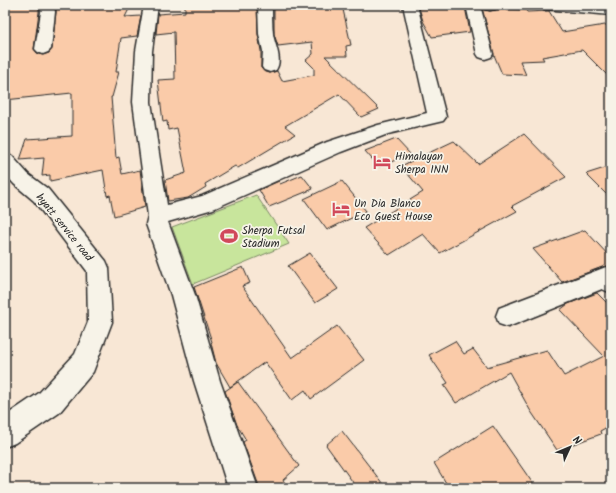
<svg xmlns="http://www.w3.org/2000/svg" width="616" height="493" font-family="Kalam,sans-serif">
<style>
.green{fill:#c8e59c;stroke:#7a8864}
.building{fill:#facba9;stroke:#2b2b2b}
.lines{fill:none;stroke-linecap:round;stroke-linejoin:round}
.minor-casing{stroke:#2b2b2b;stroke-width:3}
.major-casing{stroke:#2b2b2b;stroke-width:3}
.minor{fill:#f7f3e8;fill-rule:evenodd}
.major{fill:#f7f3e8;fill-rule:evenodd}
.labels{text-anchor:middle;stroke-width:3.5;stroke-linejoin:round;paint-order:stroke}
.poi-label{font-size:11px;fill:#2b2b2b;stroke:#f7f3e8;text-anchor:start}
.street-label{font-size:11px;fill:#2b2b2b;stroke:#f7f3e8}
</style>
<rect width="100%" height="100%" fill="#f8e7d5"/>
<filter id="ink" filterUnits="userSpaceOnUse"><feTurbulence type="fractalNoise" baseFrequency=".025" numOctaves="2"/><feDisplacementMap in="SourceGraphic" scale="8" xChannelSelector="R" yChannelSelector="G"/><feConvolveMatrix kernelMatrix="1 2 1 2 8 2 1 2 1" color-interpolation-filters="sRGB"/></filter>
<g filter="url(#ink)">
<path class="green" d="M256,195l33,49 -96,40 -21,-57z"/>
<path class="building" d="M5,5h34v7l-5,37 3,4 5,2 7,-2 3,-4 4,-37v-7h75l-6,12 16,-1 -4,20 -16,2 -5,34h3l-7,25h-1l5,61 3,-1 3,17 18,-4 5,37 -31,9 -4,-21 -3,1 -4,-26 -53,11v-6l-8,1 2,-18 -24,2 7,-21 45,-3v-43l-67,7z
M185,5h72l1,29 3,17v17l3,3 6,2 7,-2 5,10 32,-6v-7l-8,-8 7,-6 -1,-12 -34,4 -4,-12v-29h68l9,40 -5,1 1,10h-22l54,53 -18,8 -22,-23 -54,32 10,8 -57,34 -3,-2 -30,18 1,3 -18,11 -20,3 -3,-21 21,-7 -9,-45 -9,2 -1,-9 -4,1 -5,-42 17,-1 -1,-47 -18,2 2,-20 27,-2z
M443,5l22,2 5,25 -38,5 -9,-16 -4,-13z
M482,8l3,2 5,1 11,-2 25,1 1,2 22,-1 13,21 49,-8v55l-29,-29 -40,7 2,3 -24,1 6,14 -24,-1 -8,-19z
M524,134l42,43 -54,29 5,5 -77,42 -17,-19 -34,21 -25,-27 59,-36 -22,-26 53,-25 24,23z
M396,139l14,15 -31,13 -14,-16z
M611,166v33l-25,-25z
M302,175l11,14 -44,18 -10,-17 20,-9 1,3z
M342,181l24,30 -39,19 -23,-31z
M585,230l26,28v9l-6,-1 -43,16 -29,-33z
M310,253l28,36 -23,14 -27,-37z
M243,267l7,16 -8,3 50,72 45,-32 27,34 -53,39 -6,-9 -13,10 -27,-38 -35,25 -14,-24 -5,-20 1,-1 -18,-55z
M597,293l14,14v118l-11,6 1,3 -44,16 -27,-40 -21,-38 -53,31 -12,-18 4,-2 -19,-28 26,-14 9,13 9,-5 14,18 60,-17 17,26 40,-20 -44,-46 8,-6z
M238,382l61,84 -16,14 5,8h-28l-1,-2 -16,-44 3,-2 -9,-15 -12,-34z
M493,426l43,62h-87l-15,-25z
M342,431l44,57h-29l-31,-43z"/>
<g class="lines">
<g class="minor-casing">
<path id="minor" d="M40,5h14l1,7 -4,37 -3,3 -5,2 -5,-2 -3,-3 6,-37z
M144,5h14l-6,46 -1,51 16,103 35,-9 125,-54 51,-17 49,-12 -24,-108h14l29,112 -3,4 -55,13 -47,18 -128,57 -45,13 27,73 25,86 38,107h-30l-34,-107 -23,-86 -25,-71 2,-8 -15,-114 3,-51z
M258,5h14c0,9 0,19 1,29 2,12 10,25 3,36l-6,2 -6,-2 -2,-3 1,-16 -4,-17z
M466,5h14l13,49 -2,3 -6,2 -6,-2 -2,-3z
M483,5h14l-2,4 -5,1 -5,-1z
M5,154l7,2 16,18 20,15 58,72 3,7 3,54 -19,50 -34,41 -44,30 -10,4v-31l34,-23 36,-39 13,-32 -1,-51 -53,-70 -20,-17 -9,-10z
M606,267l5,2v24l-9,-4 -94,38 -9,-3 -3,-8 3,-8z"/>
</g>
<g class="major-casing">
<path id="major" d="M537,5h54l20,2v8l-67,-6 -5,-1z"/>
</g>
<use href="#minor" class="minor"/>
<use href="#major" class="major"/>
</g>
</g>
<defs>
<g id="hotel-bare" transform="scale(1.38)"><path d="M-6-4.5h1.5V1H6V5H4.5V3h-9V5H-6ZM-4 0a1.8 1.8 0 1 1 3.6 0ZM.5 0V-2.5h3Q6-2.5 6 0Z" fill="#d1495b" stroke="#f7f3e8" stroke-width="2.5" paint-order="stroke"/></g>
<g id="stadium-bare" transform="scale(1.38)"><path d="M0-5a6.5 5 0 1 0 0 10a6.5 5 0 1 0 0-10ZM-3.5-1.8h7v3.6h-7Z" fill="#d1495b" stroke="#f7f3e8" stroke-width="2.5" paint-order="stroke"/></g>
</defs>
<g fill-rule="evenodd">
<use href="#hotel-bare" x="382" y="162"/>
<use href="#hotel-bare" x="341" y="209"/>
<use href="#stadium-bare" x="229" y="236"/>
</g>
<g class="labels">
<g class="poi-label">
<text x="395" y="160">Himalayan<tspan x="395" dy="13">Sherpa INN</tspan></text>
<text x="354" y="207">Un Dia Blanco<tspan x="354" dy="13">Eco Guest House</tspan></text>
<text x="242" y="234">Sherpa Futsal<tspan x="242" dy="13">Stadium</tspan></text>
</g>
<g class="street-label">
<text transform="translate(65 227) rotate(51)" y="4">hyatt service road</text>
</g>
</g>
<rect width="616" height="493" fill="none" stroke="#f7f3e8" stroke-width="20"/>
<rect x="10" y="10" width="596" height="473" fill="none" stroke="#2b2b2b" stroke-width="1.5" filter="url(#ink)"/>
<g transform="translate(570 447) rotate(46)" stroke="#f7f3e8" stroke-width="3" paint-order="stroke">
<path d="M0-3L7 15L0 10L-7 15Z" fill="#2b2b2b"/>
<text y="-6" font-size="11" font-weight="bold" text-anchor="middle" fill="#2b2b2b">N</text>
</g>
</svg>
